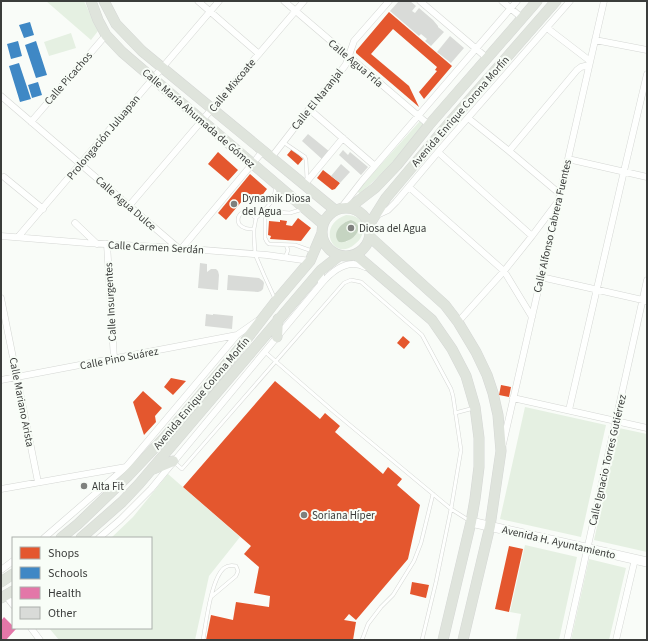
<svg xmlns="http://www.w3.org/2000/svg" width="648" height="641" font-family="'Source Sans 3',sans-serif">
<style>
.green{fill:#e5f0e2;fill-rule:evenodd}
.water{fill:#c5d4c1}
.shops{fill:#e4572e}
.schools{fill:#3f88c5}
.health{fill:#e377a8}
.building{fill:#d9dbd8}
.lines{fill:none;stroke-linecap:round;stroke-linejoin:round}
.lane-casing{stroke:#d5d7d4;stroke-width:4}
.street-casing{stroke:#d5d7d4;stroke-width:7}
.secondary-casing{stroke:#d5d7d4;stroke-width:10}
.primary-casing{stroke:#d5d7d5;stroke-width:11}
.lane{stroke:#fefffe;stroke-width:3}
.street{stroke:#fefffe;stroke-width:6}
.secondary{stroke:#fefffe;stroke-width:9}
.primary{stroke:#dfe4dc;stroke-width:10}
.poi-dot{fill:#7e807d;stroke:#f8fdf7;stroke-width:1.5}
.labels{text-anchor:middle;stroke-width:4;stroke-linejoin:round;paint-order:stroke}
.street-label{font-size:11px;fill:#3b3d3b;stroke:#f8fdf7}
.poi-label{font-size:11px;fill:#3b3d3b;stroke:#f8fdf7;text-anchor:start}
</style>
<rect width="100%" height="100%" fill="#f9fcf8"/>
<path class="green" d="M46,1h38l14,30 -7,9z
M71,33l5,15 -27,8 -5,-14z
M420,121l5,4 -30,36 -33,31 -3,1 -2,-2z
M346,215c10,0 19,5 17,16 -1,6 -4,10 -8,13 -21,19 -40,-18 -9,-29zM351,220l7,10 -3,6 -9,6 -8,-12c3,-5 7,-9 13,-10z
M525,407l81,18 -25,112 -81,-18z
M619,428l28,6v118l-53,-12z
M168,474l72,63 -31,39 -14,64h-136l-10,-12h102v-90h-40l22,-21z
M525,545l52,12 -18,83h-43l5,-26 -11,-2z
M589,559l37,9 -17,72h-38z"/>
<path class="water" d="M351,220c17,6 1,24 -12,22 -8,-8 2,-20 12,-22z"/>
<path class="shops" d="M389,12l63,54 -28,33 -5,-7 18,-21 -2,-1 2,-3 -44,-38 -22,25 38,32 10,21 -63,-54v-2z
M292,149l11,10 -5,6 -11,-10z
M218,152l20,18 -10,11 -20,-17z
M323,170l17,13 -5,6 -3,1 -15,-12z
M250,174l17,15 -10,13 -9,-8 -22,26 -8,-7z
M298,218l13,10 -10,13 -31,-2 1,-3 -3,-1 1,-14 11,1v-2l7,1 -1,4 6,1z
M403,336l7,6 -6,7 -7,-6z
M171,378l15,3 -13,14 -9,-8z
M275,381l45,38 5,-6 15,13 -5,6 48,42 5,-7 14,12 -5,6 23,20 -12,54 -52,61 -7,-6 -5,6 12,2 -3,18h-147l5,-25 22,5 3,-18 33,5 1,-11 -16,-3 5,-26 -15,-13 7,-8 -68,-59z
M501,385l10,2 -2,10 -10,-2z
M143,391l19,17 -7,8 1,6 -12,13 -11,-33z
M509,546l14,3 -14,63 -14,-3z
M412,582l17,3 -3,13 -16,-4z"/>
<path class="schools" d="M30,22l4,13 -10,3 -5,-13z
M18,41l4,15 -11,3 -4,-15z
M36,41l11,34 -11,3 -11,-33z
M19,63l12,36 -11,3 -11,-36z
M38,82l4,13 -10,3 -4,-13z"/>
<path class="health" d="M4,617l9,9v2l3,1 -10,11h-5v-19z"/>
<path class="building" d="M399,1h11l6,5 -4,5 3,2 4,-5 14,12 5,6v1l6,5 -13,14 -6,-5 2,-2 -6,-5 -2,2 -29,-25z
M450,36l14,12 -13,15 -14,-11z
M308,134l22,18 -7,8 -21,-19z
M343,150l5,5 2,-3 18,15 -7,8 -22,-20z
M341,164l9,8 -10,11 -9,-7z
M200,263l7,1v8l4,-3h5l2,2 1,4 -1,15 -20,-2z
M228,275l31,3 4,3 1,2 -1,6 -2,2 -3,1 -31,-2z
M206,314l7,1v-1l20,2 -1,13 -27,-3z"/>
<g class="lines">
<g class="lane-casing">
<path id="lane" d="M283,142l22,15 1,3 1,19
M303,209l-13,4 -25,-2v27l2,4 2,2 26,1 17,6
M243,212h5l8,6 -2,11c-6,0 -11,0 -15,-5 -2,-5 -1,-9 4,-12z
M256,218c9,-8 21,-19 19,-32
M254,229v7l1,18 9,21 11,24
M285,258l3,-8 -2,-5
M265,352l68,59 118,98 19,12
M455,413l19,-5
M174,462l8,7 162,-186 7,-3 10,2 61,53 29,54 2,7 8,54 -10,59 -15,73 -14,58
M203,640c3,-17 8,-61 21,-72 4,-3 8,-3 12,-2l2,5 -2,5 -25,21
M362,640l6,-16 13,-17 12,-12 21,-34 7,-18 12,-49"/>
</g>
<g class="street-casing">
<path id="street" d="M198,1l61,53
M284,1l145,124
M420,1l67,57
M502,1l20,17
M547,28l43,33
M595,40l52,10
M1,96l176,151
M309,109l66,57
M468,118l41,33 51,43
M31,122l75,-87
M509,151l68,-81 4,-3 8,-2
M438,152l94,84
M271,158l38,-49 35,-42 2,-3 8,-23 35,-40
M568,159l79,18
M4,177l39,32
M304,185l39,-47
M409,187l95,84 28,46
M129,206l175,-205
M341,208l21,-27 155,-180
M377,215l11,-5 8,-8 42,-50 132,-151
M75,223l22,21
M1,236l86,7 91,5 89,7 43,6
M18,237l201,-236
M107,244l7,115
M182,248l81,-97
M541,277l106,24
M321,284c11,-13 27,-26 44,-17
M1,298l37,184
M458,322l46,-51 28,-35 24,-32
M1,380l236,-45
M513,398l134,30
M569,410l55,-239 23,-97
M503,444l101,-443
M1,489l125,-22
M44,538l82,-71 111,-132 20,-14
M99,538l21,-18 31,-31 170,-205v-13
M1,570l12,-9
M6,596l7,9
M31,628l9,12
M567,640l80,-360
M616,640l19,-81"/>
</g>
<g class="secondary-casing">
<path id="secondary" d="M471,522l176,40"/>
</g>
<g class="primary-casing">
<path id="primary" d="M91,1l7,19 8,15 16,17 201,172
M104,1l12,23 26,27 193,159
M322 232a24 24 0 1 1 48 0a24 24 0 1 1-48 0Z
M349,208l26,-20 22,-23 32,-40 108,-124
M369,225l17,-27 64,-76 106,-121
M370,237l75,68 13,17 18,30 11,23 6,18 5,22 3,36 -11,75 -27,114
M356,255l76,65 20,29 14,27 9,31 4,31v29l-4,32 -4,23 -28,118
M277,337l1,-18
M151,470l22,-9
M61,538l17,-14 50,-48 36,-38 35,-41 40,-48 37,-48 34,-40 12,-28
M81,538l41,-36 17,-18 182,-214 18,-14
M1,582l12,-8
M1,598l12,-7"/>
</g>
<use href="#lane" class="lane"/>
<use href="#street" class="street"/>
<use href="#secondary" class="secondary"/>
<use href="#primary" class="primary"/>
</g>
<g class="poi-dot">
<circle cx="234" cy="204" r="4"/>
<circle cx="351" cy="228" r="4"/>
<circle cx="84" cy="486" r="4"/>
<circle cx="304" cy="515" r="4"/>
</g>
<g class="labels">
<g class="street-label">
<text transform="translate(356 63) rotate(40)" y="4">Calle Agua Fría</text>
<text transform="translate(68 78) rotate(-49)" y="4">Calle Picachos</text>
<text transform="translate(232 85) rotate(-50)" y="4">Calle Mixcoate</text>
<text transform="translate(317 99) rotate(-51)" y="4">Calle El Naranjal</text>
<text transform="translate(460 111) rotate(-49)" y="4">Avenida Enrique Corona Morfín</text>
<text transform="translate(199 118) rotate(41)" y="4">Calle María Ahumada de Gómez</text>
<text transform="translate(103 137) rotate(-50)" y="4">Prolongación Juluapan</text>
<text transform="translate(126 203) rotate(41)" y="4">Calle Agua Dulce</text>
<text transform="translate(552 226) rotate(-77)" y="4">Calle Alfonso Cabrera Fuentes</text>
<text transform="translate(156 247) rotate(3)" y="4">Calle Carmen Serdán</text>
<text transform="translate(110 302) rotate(-93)" y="4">Calle Insurgentes</text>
<text transform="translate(119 358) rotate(-11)" y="4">Calle Pino Suárez</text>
<text transform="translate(201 393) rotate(-50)" y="4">Avenida Enrique Corona Morfín</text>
<text transform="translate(22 402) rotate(79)" y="4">Calle Mariano Arista</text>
<text transform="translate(607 460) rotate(-77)" y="4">Calle Ignacio Torres Gutiérrez</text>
<text transform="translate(559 542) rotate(13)" y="4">Avenida H. Ayuntamiento</text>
</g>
<g class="poi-label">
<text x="242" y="202">Dynamik Diosa<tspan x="242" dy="13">del Agua</tspan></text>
<text x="359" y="232">Diosa del Agua</text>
<text x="92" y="490">Alta Fit</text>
<text x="312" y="519">Soriana Híper</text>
</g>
</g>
<rect width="648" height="641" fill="none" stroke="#3b3d3b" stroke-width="4"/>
<rect x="12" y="537" width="140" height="92" fill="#f8fdf7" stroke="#acb0ac"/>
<rect x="20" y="547" width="20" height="12" fill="#e4572e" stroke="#acb0ac"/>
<text x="48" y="557" font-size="12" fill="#3b3d3b">Shops</text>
<rect x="20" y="567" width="20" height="12" fill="#3f88c5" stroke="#acb0ac"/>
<text x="48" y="577" font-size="12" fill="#3b3d3b">Schools</text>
<rect x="20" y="587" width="20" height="12" fill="#e377a8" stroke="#acb0ac"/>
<text x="48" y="597" font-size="12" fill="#3b3d3b">Health</text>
<rect x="20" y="607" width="20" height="12" fill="#d9dbd8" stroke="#acb0ac"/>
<text x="48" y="617" font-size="12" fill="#3b3d3b">Other</text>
</svg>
